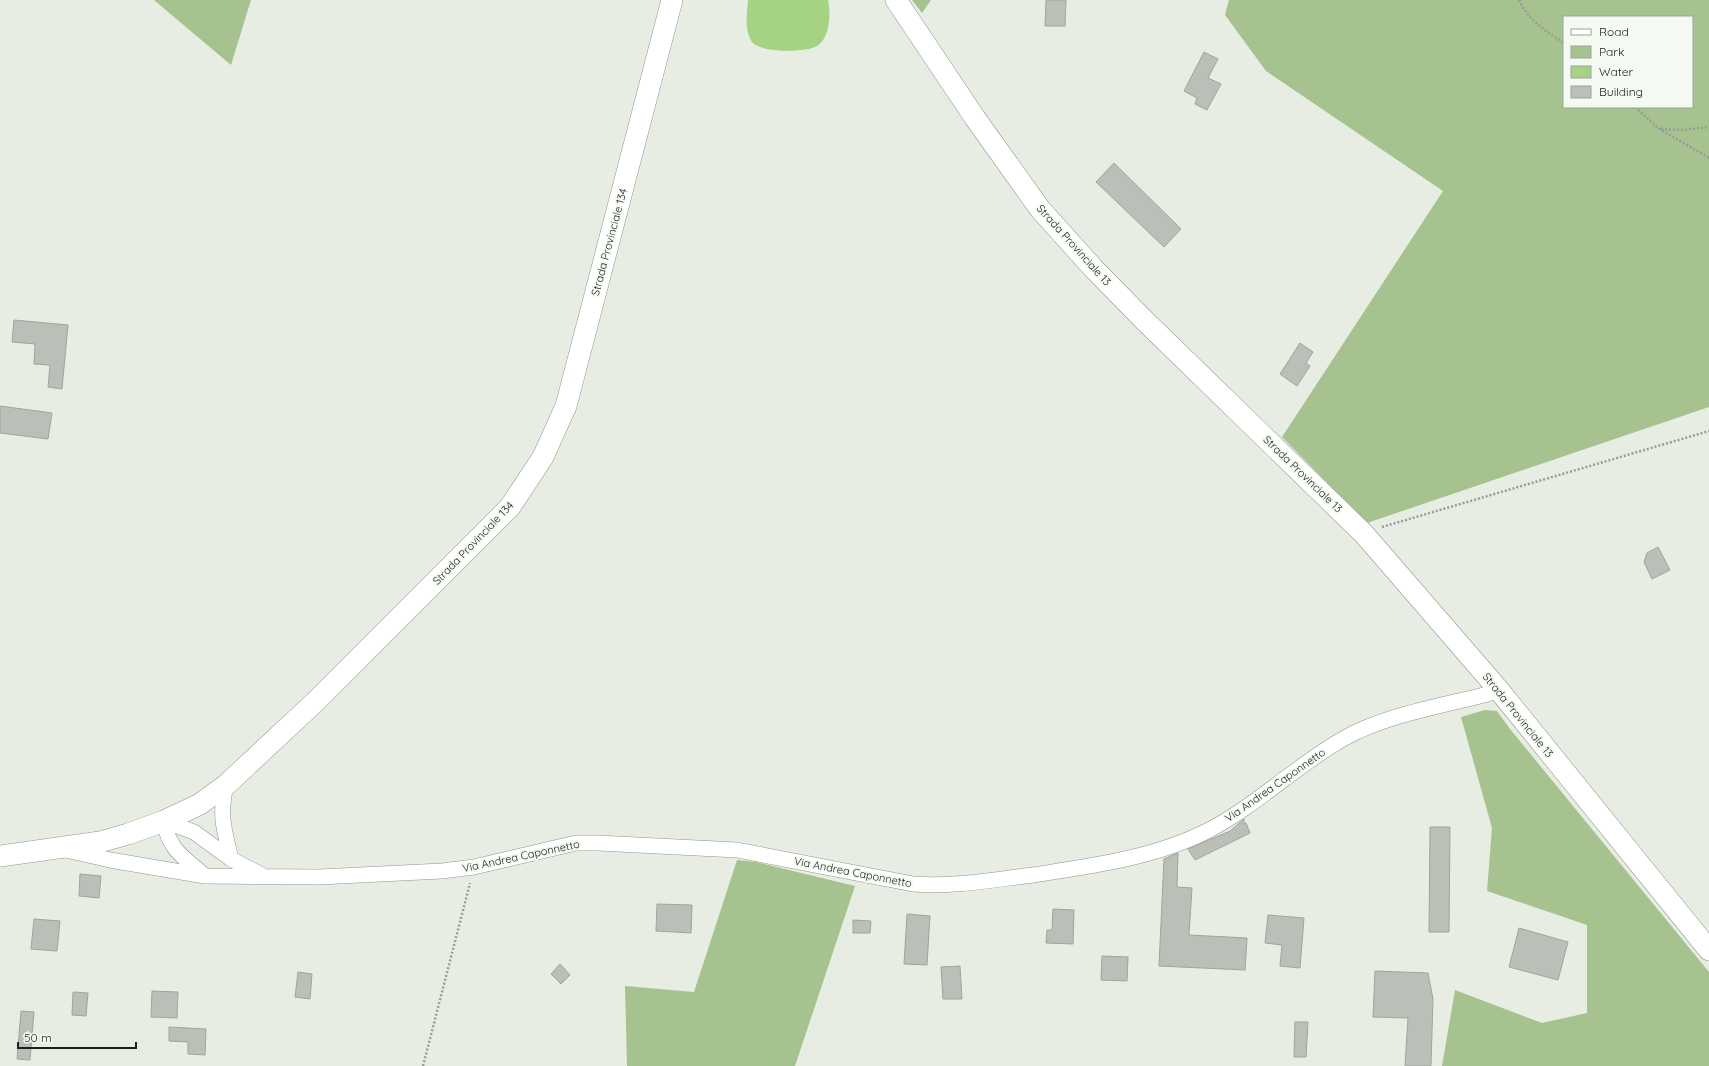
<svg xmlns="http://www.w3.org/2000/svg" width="1709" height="1066" font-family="Quicksand,sans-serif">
<rect width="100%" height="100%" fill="#e7ede3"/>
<path fill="#a5c28f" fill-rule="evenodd" d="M 154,0 L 251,0 L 231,65 Z
M 912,0 L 931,0 L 922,13 Z
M 1229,0 L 1709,0 L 1709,407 L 1367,523 L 1282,437 L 1443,191 L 1266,71 L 1225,15 ZM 1564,17 L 1692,17 L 1692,107 L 1564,107 Z
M 1485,710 L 1497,711 L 1510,729 L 1709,972 L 1709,1066 L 1442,1066 L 1455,990 L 1542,1023 L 1587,1013 L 1587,925 L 1487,891 L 1492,828 L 1461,717 Z
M 737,860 L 756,862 L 855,886 L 795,1066 L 627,1066 L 625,986 L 694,992 Z"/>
<path fill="#a5d283" d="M 748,0 L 828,0 C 831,13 830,38 817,46 C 806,53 760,53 752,42 C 744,29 747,14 748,0 Z"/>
<path fill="#bac0b7" stroke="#a0a59c" d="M 1046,0 L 1066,0 L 1065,26 L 1045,26 Z
M 1204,52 L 1218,59 L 1208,78 L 1221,84 L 1207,110 L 1195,104 L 1197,98 L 1184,91 Z
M 1114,163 L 1181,229 L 1164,247 L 1096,182 Z
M 14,320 L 68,325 L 62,389 L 48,387 L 50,365 L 34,364 L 35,344 L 12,342 Z
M 1300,343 L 1313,352 L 1306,363 L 1310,366 L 1297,386 L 1280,374 Z
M 0,406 L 52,413 L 48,439 L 0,433 Z
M 1658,547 L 1670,570 L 1652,579 L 1644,562 L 1647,553 Z
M 1244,819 L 1244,824 L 1246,823 L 1250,833 L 1195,860 L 1188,849 L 1230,831 Z
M 1430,827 L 1450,827 L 1449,932 L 1429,932 Z
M 1178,853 L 1177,887 L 1192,888 L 1189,935 L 1247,938 L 1245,970 L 1159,966 L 1164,859 Z
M 80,874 L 101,876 L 99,898 L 79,896 Z
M 657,904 L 692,905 L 691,933 L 656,931 Z
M 1053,909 L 1074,910 L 1073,944 L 1046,943 L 1047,930 L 1052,930 Z
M 907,914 L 930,916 L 927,965 L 904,964 Z
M 1268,915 L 1304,918 L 1300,968 L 1280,966 L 1282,945 L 1265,943 Z
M 34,919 L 60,921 L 57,951 L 31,949 Z
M 853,920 L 871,921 L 870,933 L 853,933 Z
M 1519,928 L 1568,942 L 1558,980 L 1509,967 Z
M 1102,956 L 1128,957 L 1127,981 L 1101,980 Z
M 560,964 L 570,975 L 561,984 L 551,974 Z
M 960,966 L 962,999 L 943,999 L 941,967 Z
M 1375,971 L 1428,973 L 1433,999 L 1431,1066 L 1405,1066 L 1408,1018 L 1373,1017 Z
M 298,972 L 312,974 L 310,999 L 295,997 Z
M 152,991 L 178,992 L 177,1018 L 151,1017 Z
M 73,992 L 88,993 L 86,1016 L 72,1015 Z
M 21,1011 L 34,1012 L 30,1060 L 17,1059 Z
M 1295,1022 L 1308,1022 L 1306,1057 L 1294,1057 Z
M 169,1027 L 206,1029 L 205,1055 L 188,1054 L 188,1042 L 169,1041 Z"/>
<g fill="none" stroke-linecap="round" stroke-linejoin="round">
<g stroke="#91968d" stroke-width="16">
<path id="minor" d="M 226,785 C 219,816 224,829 231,859
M 164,821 L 194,832 L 231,859 L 260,874
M 164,821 C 169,851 184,857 205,876
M 66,850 L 110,860 L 205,876 L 319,877 L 442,871 L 474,867 L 576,843 L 598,843 L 737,850 L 913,884 C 954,887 992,880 1033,875 C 1091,866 1154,858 1207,831 C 1256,806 1295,766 1343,739 C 1384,715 1442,706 1488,694 L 1498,689"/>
</g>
<g stroke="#91968d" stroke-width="22">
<path id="secondary" d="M 896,0 L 975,118 L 1040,209 L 1094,269 L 1144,320 L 1364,534 L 1498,689 L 1709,950
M 0,856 L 100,842 L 128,834 L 164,821 L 200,804 L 226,785 L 315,702 L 510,507 L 543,457 L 566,406 L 672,0"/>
</g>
<path stroke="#989c95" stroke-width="2.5" stroke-dasharray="2 2" stroke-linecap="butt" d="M 1519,0 C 1527,19 1547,32 1564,43
M 1635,107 L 1658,128 L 1709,158
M 1661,129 L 1682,130 L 1709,127
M 1382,527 L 1709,431
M 423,1066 L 470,883"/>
<use href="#minor" stroke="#fff" stroke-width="15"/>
<use href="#secondary" stroke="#fff" stroke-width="21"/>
</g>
<g text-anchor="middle" stroke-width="4" stroke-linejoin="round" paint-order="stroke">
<g font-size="11" fill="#1d1f1b" stroke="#f4faf1">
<text transform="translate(609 242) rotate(-75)" y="4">Strada Provinciale 134</text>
<text transform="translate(1074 245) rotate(48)" y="4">Strada Provinciale 13</text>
<text transform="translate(1303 474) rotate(44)" y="4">Strada Provinciale 13</text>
<text transform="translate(473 543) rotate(-46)" y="4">Strada Provinciale 134</text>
<text transform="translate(1518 715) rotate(51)" y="4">Strada Provinciale 13</text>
<text transform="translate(1275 785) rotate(-35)" y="4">Via Andrea Caponnetto</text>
<text transform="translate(521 856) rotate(-12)" y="4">Via Andrea Caponnetto</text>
<text transform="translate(853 872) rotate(11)" y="4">Via Andrea Caponnetto</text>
</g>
</g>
<rect x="1563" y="16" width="130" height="92" fill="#f4faf1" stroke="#9ea29b"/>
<rect x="1571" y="29" width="20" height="6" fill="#ffffff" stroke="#9ea29b"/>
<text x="1599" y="36" font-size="12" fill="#1d1f1b">Road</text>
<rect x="1571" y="46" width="20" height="12" fill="#a5c28f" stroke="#9ea29b"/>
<text x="1599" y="56" font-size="12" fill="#1d1f1b">Park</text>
<rect x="1571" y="66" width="20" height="12" fill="#a5d283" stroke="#9ea29b"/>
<text x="1599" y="76" font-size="12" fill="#1d1f1b">Water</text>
<rect x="1571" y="86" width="20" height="12" fill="#bac0b7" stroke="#9ea29b"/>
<text x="1599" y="96" font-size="12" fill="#1d1f1b">Building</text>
<path d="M18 1042v6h118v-6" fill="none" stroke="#1d1f1b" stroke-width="2"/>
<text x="24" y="1042" font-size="12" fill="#1d1f1b" stroke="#f4faf1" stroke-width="3" paint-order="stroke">50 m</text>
</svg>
